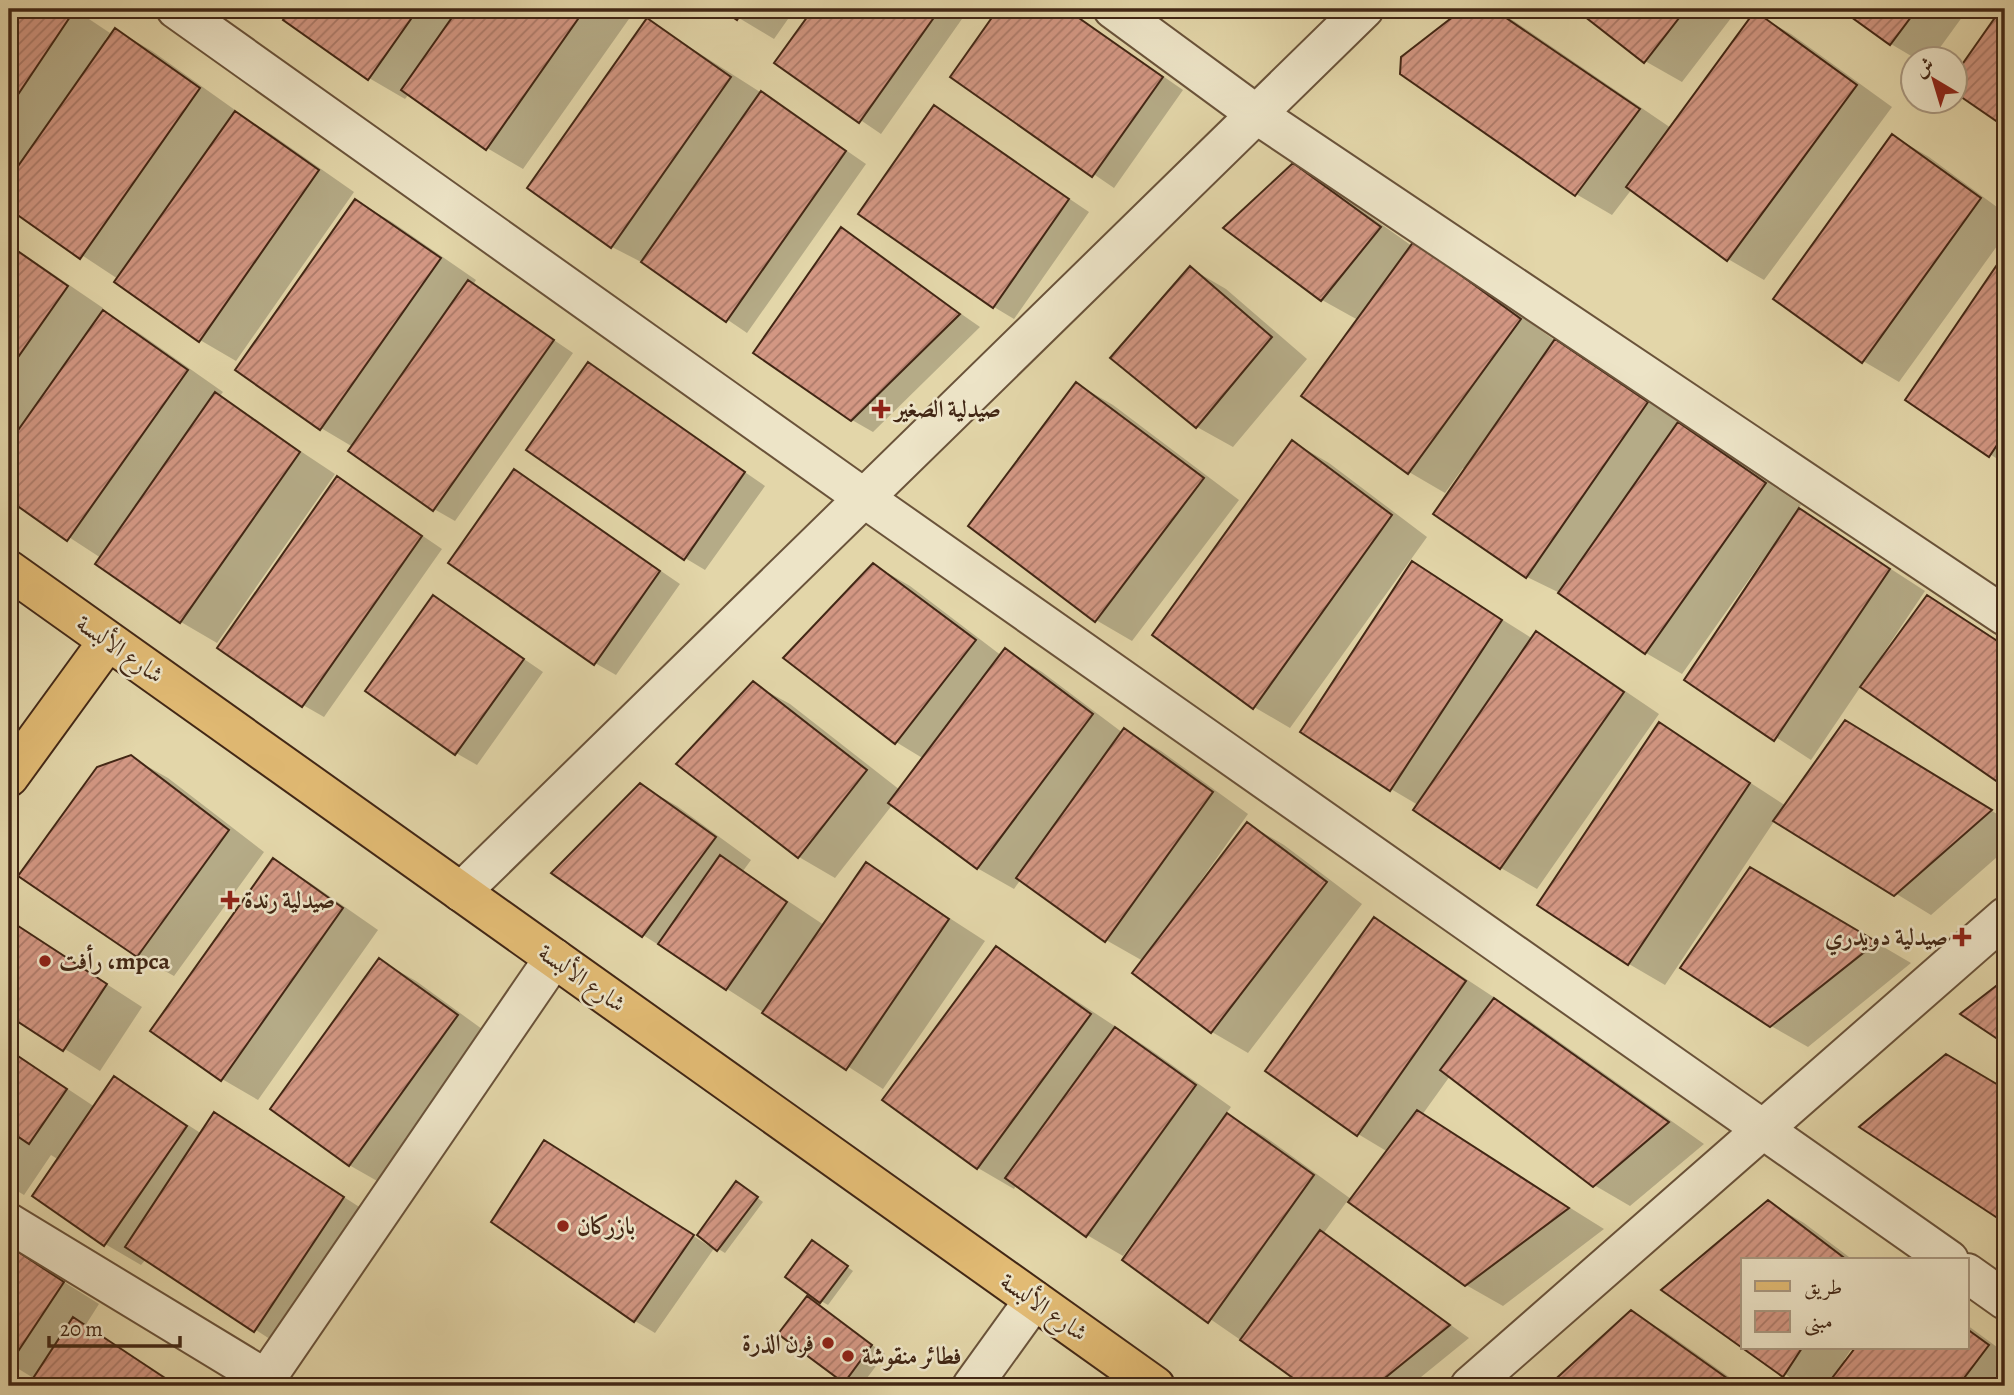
<svg xmlns="http://www.w3.org/2000/svg" width="2014" height="1395" font-family="Alegreya,Amiri,serif">
<defs>
<pattern id="building-hatch" width="6" height="6" patternUnits="userSpaceOnUse" patternTransform="scale(1.75)"><rect width="6" height="6" fill="#d39783"/><path d="M-1 1l2-2M0 6l6-6M5 7l2-2" fill="none" stroke="#ad7b6a"/></pattern>
</defs>
<rect width="100%" height="100%" fill="#e3d6a9"/>
<filter id="stains"><feTurbulence type="fractalNoise" baseFrequency=".00286" numOctaves="4"/><feColorMatrix values="0 0 0 0 .2 0 0 0 0 .09 0 0 0 0 .02 0 0 0 .5 -.17"/></filter>
<radialGradient id="worn" r=".72"><stop offset=".6" stop-color="#630" stop-opacity="0"/><stop offset="1" stop-color="#630" stop-opacity=".3"/></radialGradient>
<path fill="#0003" d="M 9,9 L 74,9 L 110,33 L 105,40 L 107,42 L 116,30 L 152,51 L 235,110 L 233,112 L 271,134 L 354,192 L 236,361 L 200,340 L 118,279 L 9,207 Z
M 272,9 L 636,9 L 523,169 L 487,148 L 409,94 L 405,99 L 369,78 Z
M 724,9 L 795,9 L 774,39 Z
M 815,9 L 969,9 L 881,134 L 777,63 Z
M 1000,9 L 1066,9 L 1183,90 L 1114,188 L 952,77 Z
M 1466,9 L 1493,9 L 1514,21 L 1671,128 L 1755,13 L 1791,34 L 1892,107 L 1764,280 L 1728,259 L 1632,189 L 1612,215 L 1576,194 L 1403,58 Z
M 1578,9 L 1738,9 L 1682,82 L 1645,61 Z
M 1843,9 L 1968,9 L 1931,60 L 1918,60 L 1891,44 Z
M 2003,9 L 2005,9 L 2005,125 L 1954,90 L 1954,79 Z
M 647,20 L 782,106 L 866,164 L 747,333 L 649,266 L 612,247 L 529,188 Z
M 935,108 L 1089,212 L 1014,319 L 994,307 Z
M 1893,136 L 1929,157 L 2005,213 L 2005,235 L 1899,382 L 1863,361 Z
M 1293,166 L 1329,187 L 1412,246 L 1450,264 L 1557,342 L 1592,362 L 1801,505 L 1798,509 L 1925,591 L 1882,655 L 1885,656 L 1927,598 L 2005,646 L 2005,785 L 1861,686 L 1811,760 L 1686,679 L 1765,563 L 1762,561 L 1682,674 L 1646,653 L 1564,595 L 1527,577 L 1466,470 L 1463,468 L 1445,493 L 1409,472 L 1358,320 L 1322,300 L 1225,227 Z
M 356,201 L 392,222 L 476,280 L 473,285 L 573,353 L 455,521 L 434,509 L 353,447 L 321,428 Z
M 841,230 L 980,327 L 873,432 L 852,420 Z
M 9,244 L 103,308 L 101,311 L 139,333 L 223,392 L 219,397 L 335,474 L 217,643 L 181,622 L 97,563 L 101,558 L 9,498 Z
M 2005,256 L 2005,464 L 1908,400 Z
M 1190,268 L 1226,289 L 1307,359 L 1233,447 L 1197,427 Z
M 588,364 L 765,486 L 705,570 L 685,558 Z
M 1077,384 L 1113,405 L 1239,500 L 1132,641 L 1096,620 Z
M 1293,442 L 1329,463 L 1427,537 L 1290,728 L 1254,707 Z
M 515,471 L 680,584 L 616,675 L 595,663 Z
M 338,478 L 442,549 L 324,717 L 303,705 Z
M 1412,563 L 1533,639 L 1536,634 L 1572,655 L 1659,714 L 1537,889 L 1501,868 L 1416,809 L 1418,805 L 1391,789 Z
M 874,565 L 910,586 L 1002,656 L 1006,651 L 1042,672 L 1123,733 L 1125,730 L 1161,751 L 1248,814 L 1199,883 L 1201,885 L 1248,824 L 1284,845 L 1362,904 L 1248,1053 L 1212,1032 L 1134,973 L 1143,961 L 1106,940 L 1021,879 L 1014,889 L 977,868 L 893,804 L 835,878 L 799,857 L 679,763 L 753,684 L 790,704 L 900,790 L 924,759 L 896,742 Z
M 434,597 L 543,672 L 477,765 L 456,753 Z
M 1660,724 L 1786,806 L 1882,743 L 2005,819 L 2005,850 L 1931,915 L 1775,820 L 1665,985 L 1629,964 Z
M 131,757 L 168,778 L 264,852 L 174,976 L 138,956 Z
M 640,785 L 677,806 L 751,860 L 743,871 L 824,925 L 866,864 L 985,941 L 883,1089 L 643,935 Z
M 273,861 L 309,882 L 378,930 L 258,1100 L 222,1079 Z
M 1750,869 L 1911,963 L 1808,1047 L 1771,1026 Z
M 1375,919 L 1530,1021 L 1704,1144 L 1630,1206 L 1594,1185 L 1450,1076 L 1422,1115 L 1604,1229 L 1503,1306 L 1466,1285 L 1348,1200 L 1323,1234 L 1469,1338 L 1410,1386 L 1307,1386 L 1125,1260 L 1137,1243 L 1134,1241 L 1123,1256 L 1087,1235 L 1017,1184 L 1014,1189 L 978,1168 L 996,948 L 1151,1050 L 1231,1107 L 1226,1114 L 1264,1136 L 1351,1199 L 1388,1152 L 1358,1134 Z
M 9,921 L 142,1007 L 100,1071 L 9,1014 Z
M 379,960 L 416,981 L 493,1037 L 386,1186 L 349,1165 Z
M 9,1050 L 95,1107 L 115,1078 L 202,1134 L 215,1114 L 364,1210 L 276,1343 L 146,1259 L 141,1265 L 105,1244 L 34,1196 L 59,1160 L 51,1155 L 24,1195 L 9,1186 Z
M 1946,1056 L 2005,1091 L 2005,1221 L 1862,1127 Z
M 566,1154 L 709,1246 L 743,1187 L 763,1202 L 725,1253 L 715,1247 L 655,1333 L 635,1321 Z
M 1768,1202 L 1804,1223 L 1853,1260 L 1743,1260 L 1664,1290 Z
M 819,1246 L 853,1271 L 828,1305 L 821,1301 Z
M 18,1253 L 99,1304 L 85,1326 L 180,1386 L 30,1386 L 35,1379 L 9,1363 L 9,1267 Z
M 807,1299 L 885,1354 L 861,1386 L 845,1381 Z
M 1631,1312 L 1667,1333 L 1742,1386 L 1551,1386 Z
M 1967,1325 L 2005,1353 L 2005,1386 L 1803,1386 L 1746,1348 L 1852,1348 L 1844,1360 L 1846,1362 L 1857,1348 L 1967,1348 Z"/>
<path fill="url(#building-hatch)" stroke="#422715" stroke-width="2" d="M 9,9 L 74,11 L 9,108 Z
M 291,9 L 418,9 L 368,80 L 283,20 Z
M 458,9 L 585,9 L 486,150 L 401,90 Z
M 721,9 L 744,9 L 737,20 Z
M 813,9 L 940,9 L 859,123 L 774,63 Z
M 998,9 L 1066,9 L 1163,77 L 1092,177 L 950,77 Z
M 1463,9 L 1493,9 L 1640,109 L 1575,196 L 1400,74 L 1401,57 Z
M 1575,9 L 1686,9 L 1644,63 Z
M 1840,9 L 1917,9 L 1890,45 Z
M 2001,9 L 2005,9 L 2005,127 L 1954,92 L 1954,76 Z
M 1755,11 L 1857,85 L 1727,261 L 1626,187 Z
M 647,18 L 731,77 L 611,248 L 527,188 Z
M 115,28 L 200,88 L 80,259 L 9,209 L 9,179 Z
M 761,91 L 846,151 L 726,322 L 641,262 Z
M 934,105 L 1069,199 L 993,308 L 858,214 Z
M 235,111 L 319,170 L 199,342 L 114,282 Z
M 1892,134 L 1981,198 L 1862,363 L 1773,299 Z
M 1293,163 L 1381,227 L 1321,301 L 1223,228 Z
M 355,199 L 441,258 L 320,430 L 235,370 Z
M 841,227 L 960,314 L 851,421 L 753,353 Z
M 1414,241 L 1521,319 L 1408,474 L 1301,396 Z
M 9,245 L 68,286 L 9,370 Z
M 2005,253 L 2005,433 L 1989,457 L 1905,400 Z
M 1190,266 L 1272,337 L 1196,428 L 1110,358 Z
M 468,280 L 554,340 L 433,511 L 348,451 Z
M 103,310 L 188,370 L 67,541 L 9,500 L 9,443 Z
M 1555,339 L 1648,402 L 1526,578 L 1433,514 Z
M 588,362 L 745,472 L 684,560 L 526,450 Z
M 1076,382 L 1204,478 L 1095,622 L 968,526 Z
M 215,392 L 300,452 L 180,623 L 95,564 Z
M 1678,422 L 1766,483 L 1645,654 L 1558,593 Z
M 1292,440 L 1392,515 L 1253,709 L 1152,635 Z
M 514,469 L 660,571 L 594,665 L 448,563 Z
M 337,476 L 422,536 L 302,707 L 217,648 Z
M 1799,508 L 1890,569 L 1774,741 L 1684,680 Z
M 1412,561 L 1502,620 L 1390,791 L 1300,732 Z
M 873,563 L 976,640 L 895,744 L 783,658 Z
M 433,595 L 524,659 L 455,755 L 365,691 Z
M 1927,595 L 2005,646 L 2005,787 L 1860,687 Z
M 1536,631 L 1624,692 L 1500,869 L 1413,810 Z
M 1005,648 L 1093,714 L 977,869 L 888,803 Z
M 753,681 L 867,770 L 798,858 L 676,764 Z
M 1845,720 L 1992,810 L 1894,896 L 1773,821 Z
M 1659,722 L 1750,783 L 1628,965 L 1537,905 Z
M 1124,728 L 1213,792 L 1105,942 L 1016,878 Z
M 131,755 L 229,830 L 137,957 L 18,876 L 97,767 Z
M 640,783 L 716,837 L 642,937 L 551,873 Z
M 1247,822 L 1327,882 L 1211,1033 L 1132,973 Z
M 720,855 L 787,902 L 726,990 L 658,944 Z
M 273,858 L 343,908 L 221,1081 L 150,1031 Z
M 866,862 L 949,919 L 846,1070 L 762,1013 Z
M 1750,867 L 1877,942 L 1770,1027 L 1680,968 Z
M 1374,917 L 1466,981 L 1357,1136 L 1265,1071 Z
M 9,920 L 107,984 L 63,1051 L 9,1016 Z
M 996,946 L 1091,1014 L 977,1169 L 882,1100 Z
M 379,958 L 458,1015 L 349,1166 L 270,1109 Z
M 2005,979 L 2005,1044 L 1960,1014 Z
M 1494,998 L 1669,1122 L 1593,1187 L 1440,1070 Z
M 1115,1027 L 1196,1085 L 1086,1237 L 1005,1178 Z
M 9,1050 L 67,1089 L 29,1144 L 14,1134 L 9,1143 Z
M 1946,1054 L 2005,1089 L 2005,1223 L 1859,1127 Z
M 114,1076 L 187,1126 L 104,1246 L 32,1196 Z
M 1417,1110 L 1569,1208 L 1465,1286 L 1348,1202 Z
M 214,1112 L 344,1197 L 254,1332 L 125,1247 Z
M 1227,1113 L 1314,1175 L 1208,1323 L 1122,1260 Z
M 544,1140 L 694,1235 L 634,1322 L 491,1222 Z
M 736,1181 L 758,1197 L 717,1251 L 697,1235 Z
M 1768,1200 L 1847,1260 L 1743,1260 L 1743,1348 L 1802,1348 L 1783,1377 L 1661,1290 Z
M 1320,1230 L 1450,1325 L 1375,1386 L 1304,1386 L 1240,1340 Z
M 812,1240 L 848,1266 L 820,1303 L 785,1277 Z
M 17,1251 L 64,1282 L 9,1365 L 9,1263 Z
M 807,1296 L 872,1345 L 844,1383 L 778,1334 Z
M 1631,1310 L 1738,1386 L 1548,1386 Z
M 73,1317 L 174,1384 L 173,1386 L 28,1386 Z
M 1967,1329 L 1989,1345 L 1958,1386 L 1826,1386 L 1855,1348 L 1967,1348 Z"/>
<g fill="none" stroke-linecap="round" stroke-linejoin="round">
<g stroke="#6a533a" stroke-width="42">
<path id="minor" d="M 176,9 L 864,498 L 1949,1260
M 1113,9 L 1256,114 L 2005,616
M 461,892 L 1364,9
M 9,1223 L 266,1379
M 1967,1273 L 2005,1300
M 261,1386 L 554,958
M 972,1386 L 1034,1300
M 1470,1386 L 2005,917"/>
</g>
<g stroke="#422715" stroke-width="42">
<path id="major" d="M 9,570 L 1155,1386
M 9,777 L 108,641"/>
</g>
<use href="#minor" stroke="#ede4c7" stroke-width="38"/>
<use href="#major" stroke="#e2bb74" stroke-width="38"/>
</g>
<g fill="#8f2418" stroke="#ede4c7" stroke-width="2.5">
<path d="M877.5 398.5h7v7h7v7h-7v7h-7v-7h-7v-7h7z"/>
<path d="M226.5 889.5h7v7h7v7h-7v7h-7v-7h-7v-7h7z"/>
<path d="M1958.5 926.5h7v7h7v7h-7v7h-7v-7h-7v-7h7z"/>
<circle cx="45" cy="961" r="7"/>
<circle cx="563" cy="1226" r="7"/>
<circle cx="828" cy="1343" r="7"/>
<circle cx="848" cy="1356" r="7"/>
</g>
<g text-anchor="middle" stroke-width="5" stroke-linejoin="round" paint-order="stroke">
<g font-size="24" font-weight="bold" fill="#422715" stroke="#ede4c7" text-anchor="start">
<text x="895" y="417">صيدلية الصغير</text>
<text x="244" y="908">صيدلية رندة</text>
<text x="1948" y="945" text-anchor="end">صيدلية دويدري</text>
<text x="59" y="969">رأفت ،mpca</text>
<text x="577" y="1234">بازركان</text>
<text x="814" y="1351" text-anchor="end">فرن الذرة</text>
<text x="862" y="1364">فطائر منقوشة</text>
</g>
<g font-size="24" fill="#422715" stroke="#ede4c7">
<text transform="translate(120 649) rotate(35)" y="8">شارع الألبسة</text>
<text transform="translate(582 978) rotate(35)" y="8">شارع الألبسة</text>
<text transform="translate(1044 1307) rotate(35)" y="8">شارع الألبسة</text>
</g>
</g>
<rect width="2014" height="1395" fill="none" stroke="#e3d6a9" stroke-width="35"/>
<rect x="10" y="10" width="1993" height="1374" fill="none" stroke="#422715" stroke-width="3.5"/>
<rect x="18" y="18" width="1979" height="1360" fill="none" stroke="#422715" stroke-width="2"/>
<rect x="1741" y="1258" width="228" height="91" fill="#ede4c7" stroke="#a99880" stroke-width="2"/>
<rect x="1755" y="1281" width="35" height="10" fill="#e2bb74" stroke="#a99880" stroke-width="2"/>
<text x="1804" y="1294" font-size="21" fill="#422715">طريق</text>
<rect x="1755" y="1311" width="35" height="21" fill="url(#building-hatch)" stroke="#a99880" stroke-width="2"/>
<text x="1804" y="1328" font-size="21" fill="#422715">مبنى</text>
<g transform="translate(1934 80) rotate(322)"><circle r="33" fill="#ede4c7" stroke="#a99880" stroke-width="2"/>
<path d="M0-5L12 26L0 18L-12 26Z" fill="#8f2418"/>
<text y="-10" font-size="19" font-weight="bold" text-anchor="middle" fill="#422715">ش</text>
</g>
<path d="M49 1336v10h131v-10" fill="none" stroke="#422715" stroke-width="3.5"/>
<text x="60" y="1336" font-size="21" fill="#422715" stroke="#ede4c7" stroke-width="5" paint-order="stroke">20 m</text>
<rect width="100%" height="100%" filter="url(#stains)"/>
<rect width="100%" height="100%" fill="url(#worn)"/>
</svg>
